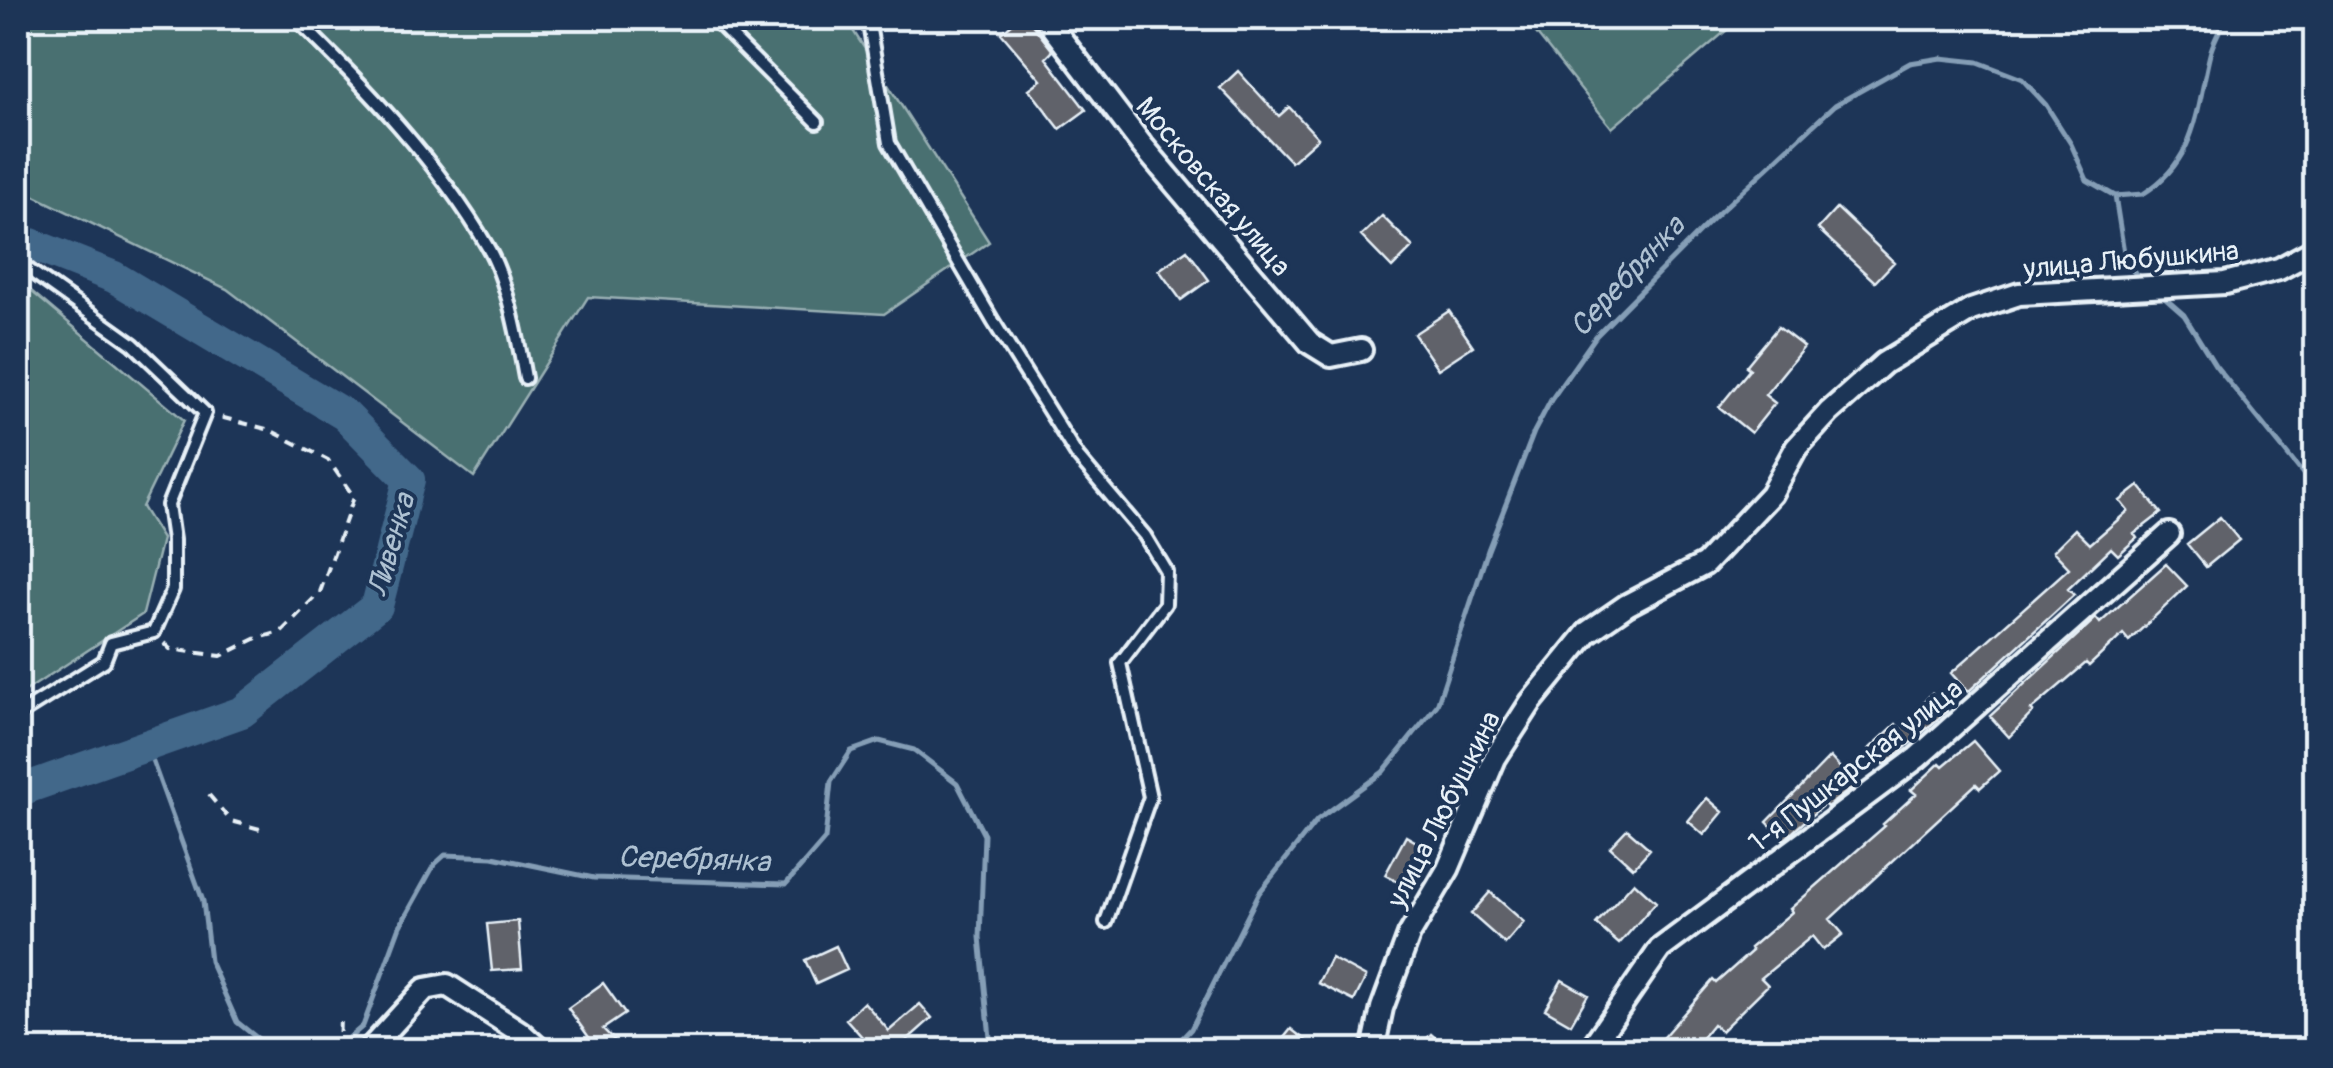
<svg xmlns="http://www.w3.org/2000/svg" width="2333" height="1068" font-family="Pangolin,sans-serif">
<rect width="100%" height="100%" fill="#1d3557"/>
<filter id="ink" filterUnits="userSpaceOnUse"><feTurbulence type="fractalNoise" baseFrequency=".01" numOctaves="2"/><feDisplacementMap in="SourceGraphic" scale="20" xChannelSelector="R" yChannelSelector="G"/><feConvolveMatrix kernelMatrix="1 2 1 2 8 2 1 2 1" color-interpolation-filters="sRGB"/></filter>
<g filter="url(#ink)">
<path fill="#4a6f71" stroke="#99b0b4" stroke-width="2.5" d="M 18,18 L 845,18 L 989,242 L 884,314 L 588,297 L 474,477 L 227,289 L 18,188 Z
M 1524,18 L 1523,18 L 1741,18 L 1612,128 Z
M 18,280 L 184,420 L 142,507 L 162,539 L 143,614 L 18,696 Z"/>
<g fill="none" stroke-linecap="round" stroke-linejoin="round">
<path stroke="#859eb6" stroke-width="5" d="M 2115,196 L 2126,265 L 2144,280
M 2160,294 L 2184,315 L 2215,365 L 2316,490
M 147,746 L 203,901 L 210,961 L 237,1022 L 272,1050
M 342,1044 L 363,1026 L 400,926 L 434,865 L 445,855 L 493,857 L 594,878 L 786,884 L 825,839 L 831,782 L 851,751 L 879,741 L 914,750 L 957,783 L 984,835 L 980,937 L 990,1038 L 1004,1050
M 330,1050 L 337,1046
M 1171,1050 L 1191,1029 L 1259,893 L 1317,820 L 1383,772 L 1437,705 L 1488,550 L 1534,432 L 1551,400 L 1596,336 L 1712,219 L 1835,105 L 1910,63 L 1941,58 L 1978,62 L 2022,79 L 2046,105 L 2071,144 L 2087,180 L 2115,196 L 2143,194 C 2198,159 2196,110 2210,54 C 2213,42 2220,29 2226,18"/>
<path stroke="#43678a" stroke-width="32" d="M 18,239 L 114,277 L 345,415 L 409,480 L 377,606 L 242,712 L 18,791"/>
</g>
<path fill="#61626b" stroke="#e8f1f8" stroke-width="2.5" d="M 1019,18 L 1027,18 L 1053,51 L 1046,58 L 1086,110 L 1060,129 L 1029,89 L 1041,80 L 1001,33 Z
M 1238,71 L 1279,116 L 1289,107 L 1318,138 L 1291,162 L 1220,88 Z
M 1837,208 L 1894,262 L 1875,282 L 1818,229 Z
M 1382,216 L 1413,247 L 1392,268 L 1361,236 Z
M 1187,250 L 1209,280 L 1181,300 L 1159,270 Z
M 1449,311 L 1473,346 L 1438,369 L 1414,334 Z
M 1778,327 L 1804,347 L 1765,395 L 1775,403 L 1751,433 L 1719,407 L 1750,369 L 1746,366 Z
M 2139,486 L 2161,513 L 2134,534 L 2137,538 L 2118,555 L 2111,548 L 2068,589 L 2074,595 L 1968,692 L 1951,673 L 2069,568 L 2053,551 L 2075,529 L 2090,544 L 2128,511 L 2120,501 Z
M 2220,517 L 2239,540 L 2206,567 L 2187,544 Z
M 2166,564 L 2187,586 L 2129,641 L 2123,634 L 2089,666 L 2086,663 L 2031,710 L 2033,712 L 2009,737 L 1990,716 L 2096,618 L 2100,623 Z
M 1932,693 L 1947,711 L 1885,765 L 1869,749 L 1896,724 L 1900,729 Z
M 1973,741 L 1999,771 L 1980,788 L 1976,784 L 1830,919 L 1843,934 L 1823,950 L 1812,936 L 1761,978 L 1768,985 L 1721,1031 L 1713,1024 L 1692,1050 L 1666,1050 L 1657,1044 L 1713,980 L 1716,983 L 1752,951 L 1750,948 L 1792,912 L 1790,909 L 1885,826 L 1883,824 L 1916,794 L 1911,790 L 1940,763 L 1943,766 Z
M 1830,757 L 1856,785 L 1827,807 L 1824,804 L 1784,840 L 1767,822 Z
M 1707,798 L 1723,812 L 1704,835 L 1688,821 Z
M 1627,829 L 1650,849 L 1633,868 L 1610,847 Z
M 1406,836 L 1432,851 L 1411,889 L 1385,875 Z
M 1634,882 L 1656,902 L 1619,944 L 1596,924 Z
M 1490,892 L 1524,922 L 1505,944 L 1471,914 Z
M 518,921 L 522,969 L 492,971 L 487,924 Z
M 836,946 L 847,970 L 816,984 L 805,960 Z
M 1331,958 L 1366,977 L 1354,1001 L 1318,983 Z
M 1562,980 L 1588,995 L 1571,1024 L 1545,1009 Z
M 603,983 L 625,1014 L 603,1029 L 624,1050 L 598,1050 L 568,1008 Z
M 864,1002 L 889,1031 L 920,1004 L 932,1018 L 896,1050 L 874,1050 L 846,1019 Z
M 1291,1029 L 1318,1050 L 1274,1050 Z
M 1431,1034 L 1449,1050 L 1417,1050 Z"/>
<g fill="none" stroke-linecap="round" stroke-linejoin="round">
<g stroke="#e8f1f8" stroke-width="18">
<path id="lane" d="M 295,18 C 363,84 439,163 487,246 C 507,279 518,339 525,378
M 713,18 L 817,122
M 868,18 L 889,143 L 993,321 L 1078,457 L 1145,536 L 1166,571 L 1165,604 L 1120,663 L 1150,797 L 1106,922
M 18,262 L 133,344 L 205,413 L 168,505 L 173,540 L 173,589 L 154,632 L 111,643 L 104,661 L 18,715"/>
</g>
<g stroke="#e8f1f8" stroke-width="28">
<path id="street" d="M 1045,18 L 1142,145 L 1310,343 L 1331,356 L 1361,350
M 369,1050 L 425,989 L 447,985 L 520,1032 L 540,1050
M 1373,1050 L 1382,1008 L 1409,935 L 1448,869 L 1495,758 L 1531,702 L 1588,632 L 1627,605 L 1705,564 L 1771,494 L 1796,448 L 1829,412 L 1884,363 L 1971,310 L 2019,294 L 2225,283 L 2279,269 L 2316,249
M 1590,1050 L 1660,949 L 1917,758 L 2169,534"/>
</g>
<path stroke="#e8f1f8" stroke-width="4" stroke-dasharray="10 8" stroke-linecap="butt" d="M 164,643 L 170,649 L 221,656 L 255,639 L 281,632 L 320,592 L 354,497 L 328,460 L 270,430 L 220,417
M 209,795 L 231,821 L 260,829
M 339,1050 L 340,1017"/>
<use href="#lane" stroke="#1d3557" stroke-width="10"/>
<use href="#street" stroke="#1d3557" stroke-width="20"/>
</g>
</g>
<g text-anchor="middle" stroke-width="8" stroke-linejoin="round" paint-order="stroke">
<g font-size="28" fill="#e8f1f8" stroke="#1d3557">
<text transform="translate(1214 186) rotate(50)" y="10">Московская улица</text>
<text transform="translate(2131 259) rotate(-5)" y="10">улица Любушкина</text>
<text transform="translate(1855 765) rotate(-38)" y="10">1-я Пушкарская улица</text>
<text transform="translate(1443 809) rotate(-63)" y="10">улица Любушкина</text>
</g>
<g font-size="30" font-style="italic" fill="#aec1d2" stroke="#1d3557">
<text transform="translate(1627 276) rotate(-47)" y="10">Серебрянка</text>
<text transform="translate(391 545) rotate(-74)" y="10">Ливенка</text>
<text transform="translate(694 859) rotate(2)" y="10">Серебрянка</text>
</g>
</g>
<rect width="2333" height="1068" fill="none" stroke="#1d3557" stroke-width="60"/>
<rect x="30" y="30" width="2273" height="1008" fill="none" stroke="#e8f1f8" stroke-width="4" filter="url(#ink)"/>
</svg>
